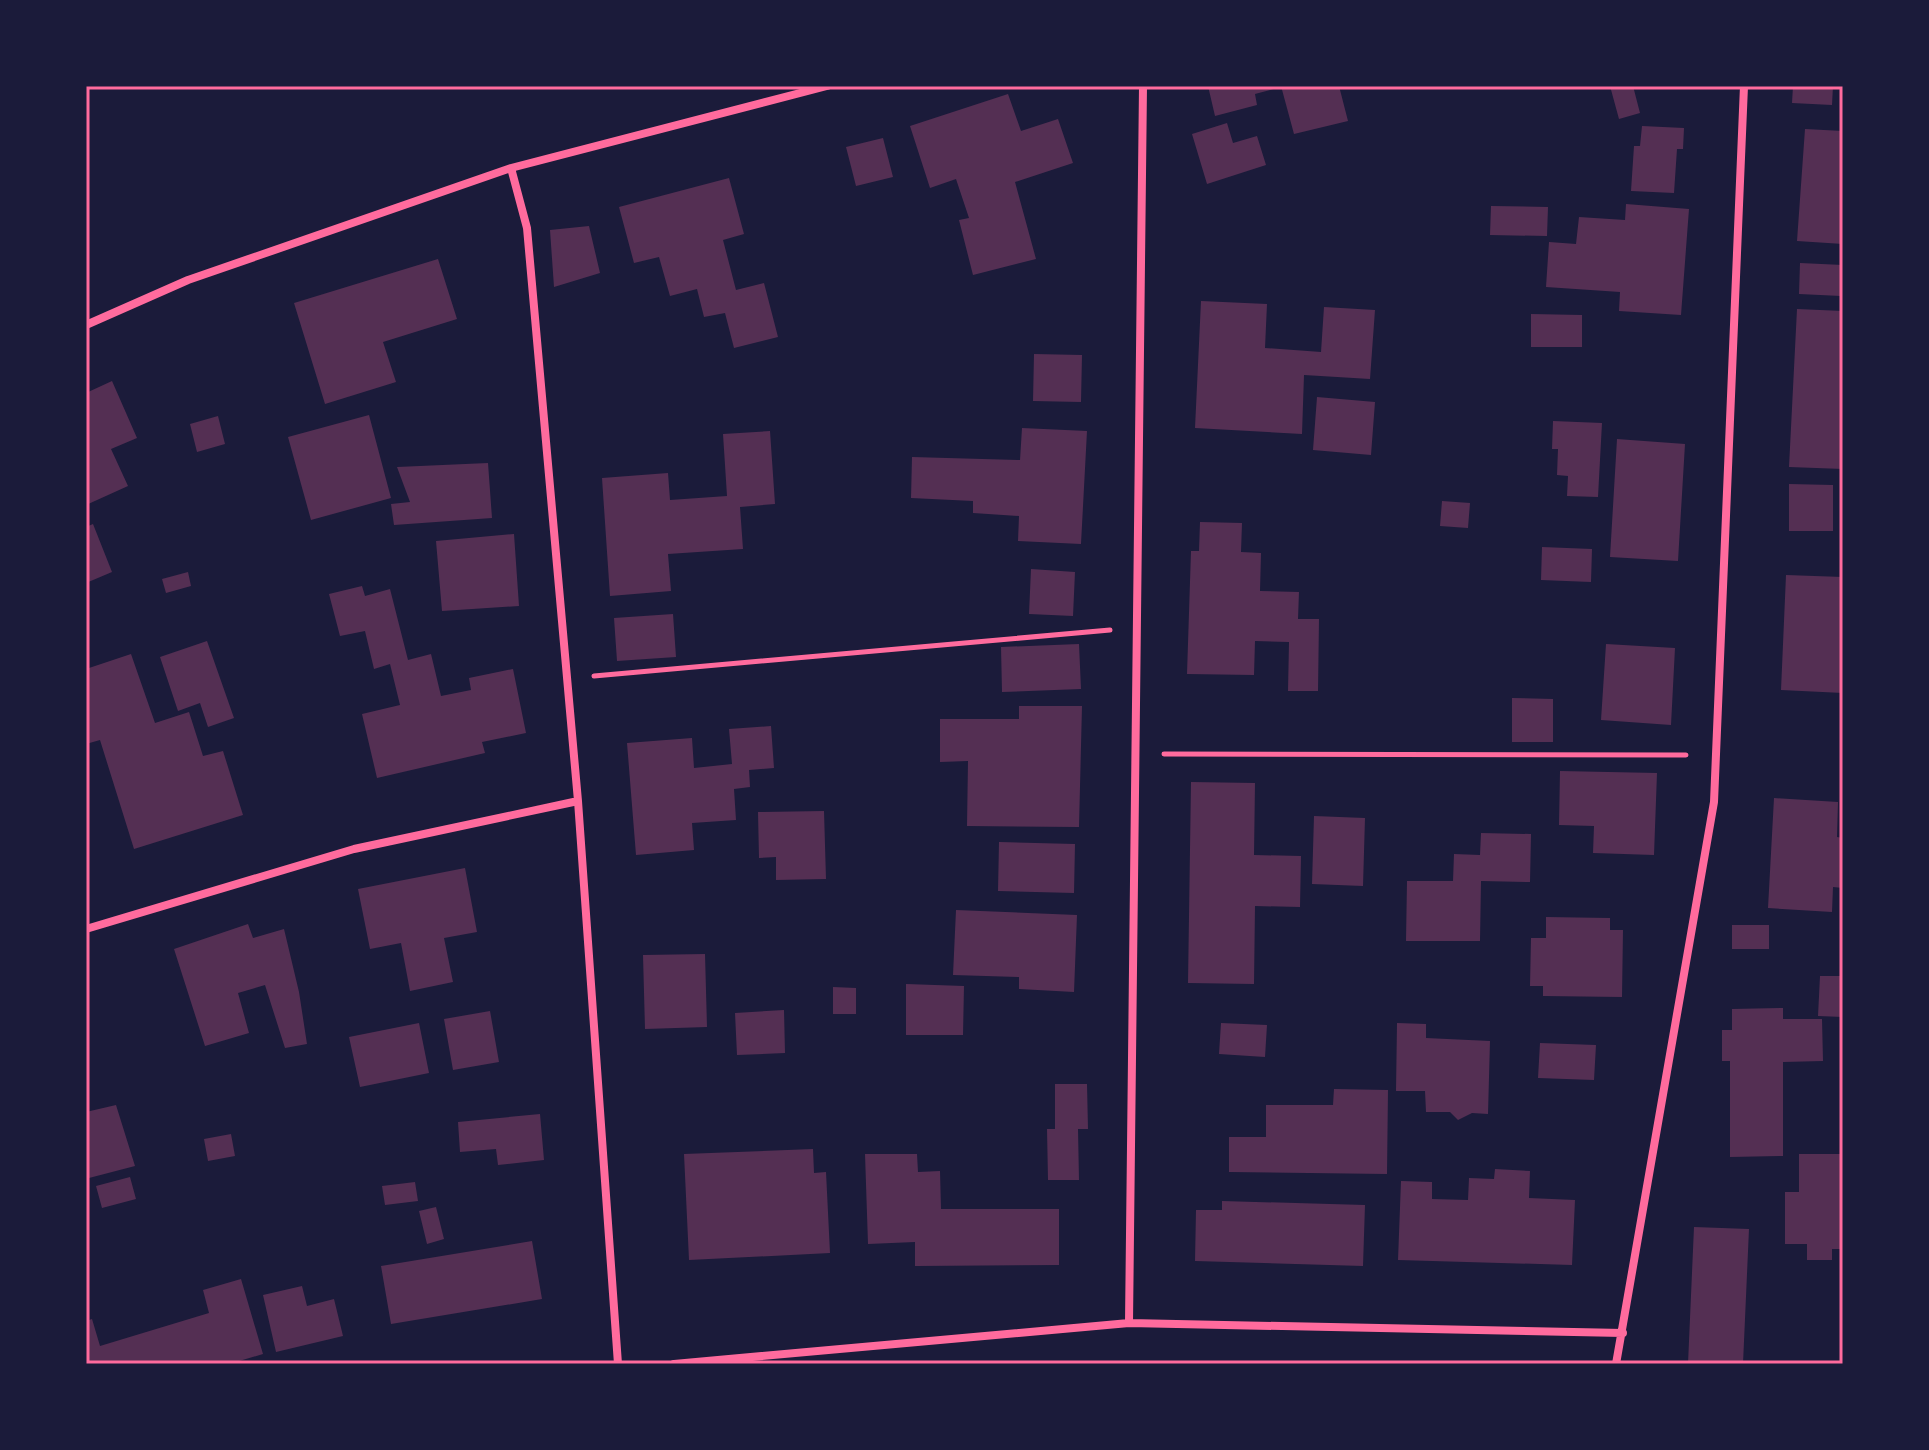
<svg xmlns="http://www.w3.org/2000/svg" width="1929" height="1450" font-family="'IBM Plex Sans',sans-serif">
<rect width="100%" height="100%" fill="#1b1b3a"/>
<path fill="#542f53" d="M 1208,86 L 1281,86 L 1281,87 L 1255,94 L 1257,105 L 1215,116 Z
M 1281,86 L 1339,86 L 1348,121 L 1294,134 Z
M 1610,86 L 1633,86 L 1640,113 L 1619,119 Z
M 1793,86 L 1833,86 L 1832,105 L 1792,103 Z
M 1008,94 L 1021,131 L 1058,119 L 1073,163 L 1015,182 L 1036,259 L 973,275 L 959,220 L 969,218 L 956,179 L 930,188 L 910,126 Z
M 1227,123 L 1233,143 L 1257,136 L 1266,165 L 1207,184 L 1192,134 Z
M 1642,126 L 1684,128 L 1683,149 L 1677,149 L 1674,193 L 1631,191 L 1634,146 L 1640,146 Z
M 1805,129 L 1843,131 L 1843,244 L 1797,241 Z
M 883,138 L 893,177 L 856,186 L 846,147 Z
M 729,178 L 744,234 L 723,240 L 736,290 L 764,283 L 778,337 L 734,348 L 725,313 L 704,317 L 697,289 L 670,296 L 659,257 L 634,263 L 619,207 Z
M 1626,204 L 1689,209 L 1681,315 L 1619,311 L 1620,292 L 1546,287 L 1549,242 L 1576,244 L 1579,217 L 1625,220 Z
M 1491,206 L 1548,207 L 1547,236 L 1490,235 Z
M 589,226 L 600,273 L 554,287 L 550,230 Z
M 438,259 L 457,319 L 383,342 L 396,382 L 325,404 L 294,303 Z
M 1800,263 L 1843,265 L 1841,296 L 1799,294 Z
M 1201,301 L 1267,304 L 1265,348 L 1321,352 L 1324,307 L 1375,310 L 1370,379 L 1304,375 L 1302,434 L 1195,428 Z
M 1797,309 L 1843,311 L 1843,469 L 1789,467 Z
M 1531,314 L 1582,315 L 1582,347 L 1531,347 Z
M 1034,354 L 1082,355 L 1081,402 L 1033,401 Z
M 112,381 L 137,438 L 111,449 L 128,486 L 86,505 L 86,393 Z
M 1317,397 L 1375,402 L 1371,455 L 1313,450 Z
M 369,415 L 391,498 L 311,520 L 288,437 Z
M 218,416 L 225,444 L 197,452 L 190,424 Z
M 1553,421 L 1602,423 L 1598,497 L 1567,496 L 1568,476 L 1557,475 L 1558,449 L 1552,449 Z
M 1022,428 L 1087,431 L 1081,544 L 1018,541 L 1019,516 L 973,513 L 973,501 L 911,498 L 912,457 L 1020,460 Z
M 770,431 L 775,504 L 740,507 L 743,549 L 668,554 L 671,591 L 610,596 L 602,478 L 668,473 L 670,500 L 727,496 L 723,434 Z
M 1617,439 L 1685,444 L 1678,561 L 1610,557 Z
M 488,463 L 492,518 L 394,525 L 391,504 L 410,502 L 397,467 Z
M 1789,484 L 1833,485 L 1833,531 L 1789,531 Z
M 1442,501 L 1470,503 L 1468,528 L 1440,526 Z
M 1200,522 L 1242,523 L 1241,552 L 1261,553 L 1260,591 L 1299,592 L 1298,619 L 1319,619 L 1318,691 L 1288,691 L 1289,642 L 1255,641 L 1254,675 L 1187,674 L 1191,551 L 1199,551 Z
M 93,524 L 112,572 L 86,583 L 86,527 Z
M 514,534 L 519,606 L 442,611 L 436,541 Z
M 1542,547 L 1592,549 L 1591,582 L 1541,580 Z
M 1031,569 L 1075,572 L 1073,616 L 1029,614 Z
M 188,572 L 191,586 L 166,593 L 162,579 Z
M 1786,575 L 1843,577 L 1843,693 L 1781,690 Z
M 362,586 L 365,596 L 390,589 L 408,660 L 431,654 L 441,696 L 471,690 L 469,678 L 513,669 L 526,733 L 482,742 L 485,753 L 377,778 L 362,714 L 400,705 L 390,664 L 374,669 L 365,631 L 340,636 L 329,594 Z
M 673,614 L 676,657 L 617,661 L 614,618 Z
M 207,641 L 234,718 L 208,727 L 200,703 L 178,711 L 160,657 Z
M 1079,644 L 1081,689 L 1002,692 L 1001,647 Z
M 1606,644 L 1675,648 L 1671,725 L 1601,720 Z
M 131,654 L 155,723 L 189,712 L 203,756 L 223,751 L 243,815 L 134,849 L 100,740 L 86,744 L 86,669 Z
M 1512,698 L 1553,699 L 1553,742 L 1512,742 Z
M 1019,706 L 1082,706 L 1079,827 L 967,826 L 968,761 L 940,762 L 940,719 L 1019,719 Z
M 771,726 L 774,768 L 749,770 L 750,787 L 734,789 L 736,820 L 692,823 L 694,850 L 636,855 L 627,743 L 692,738 L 694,768 L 732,764 L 729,729 Z
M 1560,771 L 1657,773 L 1654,855 L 1593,853 L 1594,826 L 1559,825 Z
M 1191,782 L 1255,783 L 1254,855 L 1301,856 L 1300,907 L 1255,906 L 1254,984 L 1188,983 Z
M 1774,798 L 1838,802 L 1837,837 L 1843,838 L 1843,888 L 1833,887 L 1832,912 L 1768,908 Z
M 824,811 L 826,879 L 776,880 L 776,857 L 759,858 L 758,812 Z
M 1314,816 L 1365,818 L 1363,886 L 1312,884 Z
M 1481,833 L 1531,834 L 1530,882 L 1481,881 L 1480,941 L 1406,941 L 1407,881 L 1453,881 L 1454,854 L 1480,855 Z
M 999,842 L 1075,844 L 1074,893 L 998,891 Z
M 465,868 L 477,932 L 444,938 L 453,982 L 410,991 L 401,943 L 370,949 L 358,889 Z
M 956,910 L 1077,915 L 1074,992 L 1019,989 L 1019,977 L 953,975 Z
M 1546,917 L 1610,918 L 1610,930 L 1623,930 L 1622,997 L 1543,996 L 1543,986 L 1530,986 L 1531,938 L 1546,938 Z
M 248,924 L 253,938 L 284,929 L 299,992 L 307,1044 L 285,1048 L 265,985 L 238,993 L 249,1033 L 205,1046 L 174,949 Z
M 1732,925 L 1769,925 L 1769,949 L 1732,949 Z
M 705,954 L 707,1027 L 645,1029 L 643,955 Z
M 1820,976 L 1843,976 L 1843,1017 L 1818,1016 Z
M 906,984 L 964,986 L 963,1035 L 906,1035 Z
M 833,987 L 856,988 L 856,1014 L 833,1014 Z
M 1783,1008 L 1783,1019 L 1822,1019 L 1823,1061 L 1783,1062 L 1783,1156 L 1730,1157 L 1730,1061 L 1722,1061 L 1722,1030 L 1732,1030 L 1732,1009 Z
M 784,1010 L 785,1053 L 737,1055 L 735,1013 Z
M 490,1011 L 499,1062 L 453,1070 L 444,1019 Z
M 419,1023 L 429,1073 L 360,1087 L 349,1037 Z
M 1221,1023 L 1267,1025 L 1265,1057 L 1219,1054 Z
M 1397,1023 L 1426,1024 L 1426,1038 L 1490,1041 L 1488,1114 L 1472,1113 L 1458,1120 L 1450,1112 L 1426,1112 L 1425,1091 L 1396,1091 Z
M 1540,1043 L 1596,1045 L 1594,1080 L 1538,1078 Z
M 1055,1084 L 1087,1084 L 1088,1129 L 1078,1129 L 1079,1180 L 1048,1180 L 1047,1129 L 1055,1129 Z
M 1334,1089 L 1388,1090 L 1387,1174 L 1229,1172 L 1229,1137 L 1266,1137 L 1266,1105 L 1333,1105 Z
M 116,1105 L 135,1166 L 89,1178 L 86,1171 L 86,1112 Z
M 540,1114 L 544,1160 L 498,1165 L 496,1149 L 460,1152 L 458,1122 Z
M 231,1134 L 235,1156 L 208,1161 L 204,1139 Z
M 813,1149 L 814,1173 L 826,1172 L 830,1253 L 689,1260 L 684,1154 Z
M 865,1154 L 917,1154 L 918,1172 L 940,1171 L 941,1209 L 1059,1209 L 1059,1265 L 915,1266 L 915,1242 L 868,1244 Z
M 1799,1154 L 1843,1154 L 1843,1249 L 1832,1249 L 1832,1260 L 1807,1260 L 1807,1244 L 1785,1244 L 1785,1192 L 1799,1192 Z
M 1495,1169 L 1530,1171 L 1529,1198 L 1575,1200 L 1572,1265 L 1398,1260 L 1401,1181 L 1432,1182 L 1432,1199 L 1468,1200 L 1469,1178 L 1494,1179 Z
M 130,1177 L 136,1199 L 102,1208 L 96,1186 Z
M 415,1182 L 418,1201 L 385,1205 L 382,1186 Z
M 1222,1201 L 1365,1205 L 1363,1266 L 1195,1261 L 1196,1210 L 1222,1210 Z
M 436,1207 L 444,1239 L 427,1244 L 419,1211 Z
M 1694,1227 L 1749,1229 L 1743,1364 L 1688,1364 Z
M 532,1241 L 542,1299 L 391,1324 L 381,1266 Z
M 241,1279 L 263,1354 L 229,1364 L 105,1364 L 105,1362 L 86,1364 L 86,1321 L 92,1319 L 100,1346 L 209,1313 L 203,1290 Z
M 302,1286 L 307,1306 L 334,1299 L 343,1336 L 276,1352 L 263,1295 Z"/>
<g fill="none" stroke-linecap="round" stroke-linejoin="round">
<path stroke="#ff6b9d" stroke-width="5" d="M 594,676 L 1110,630
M 1164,754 L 1686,755"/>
<path stroke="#ff6b9d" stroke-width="8" d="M 511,168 L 527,228 L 578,801 L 618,1364
M 86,325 L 188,280 L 511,168 L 827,86
M 86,929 L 354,849 L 578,801
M 1129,1323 L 1143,86
M 674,1364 L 1129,1323 L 1623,1333
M 1616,1364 L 1714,802 L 1744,86"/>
</g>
<rect width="1929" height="1450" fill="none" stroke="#1b1b3a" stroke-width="176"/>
<rect x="88" y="88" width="1753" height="1274" fill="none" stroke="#ff6b9d" stroke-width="3"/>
</svg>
